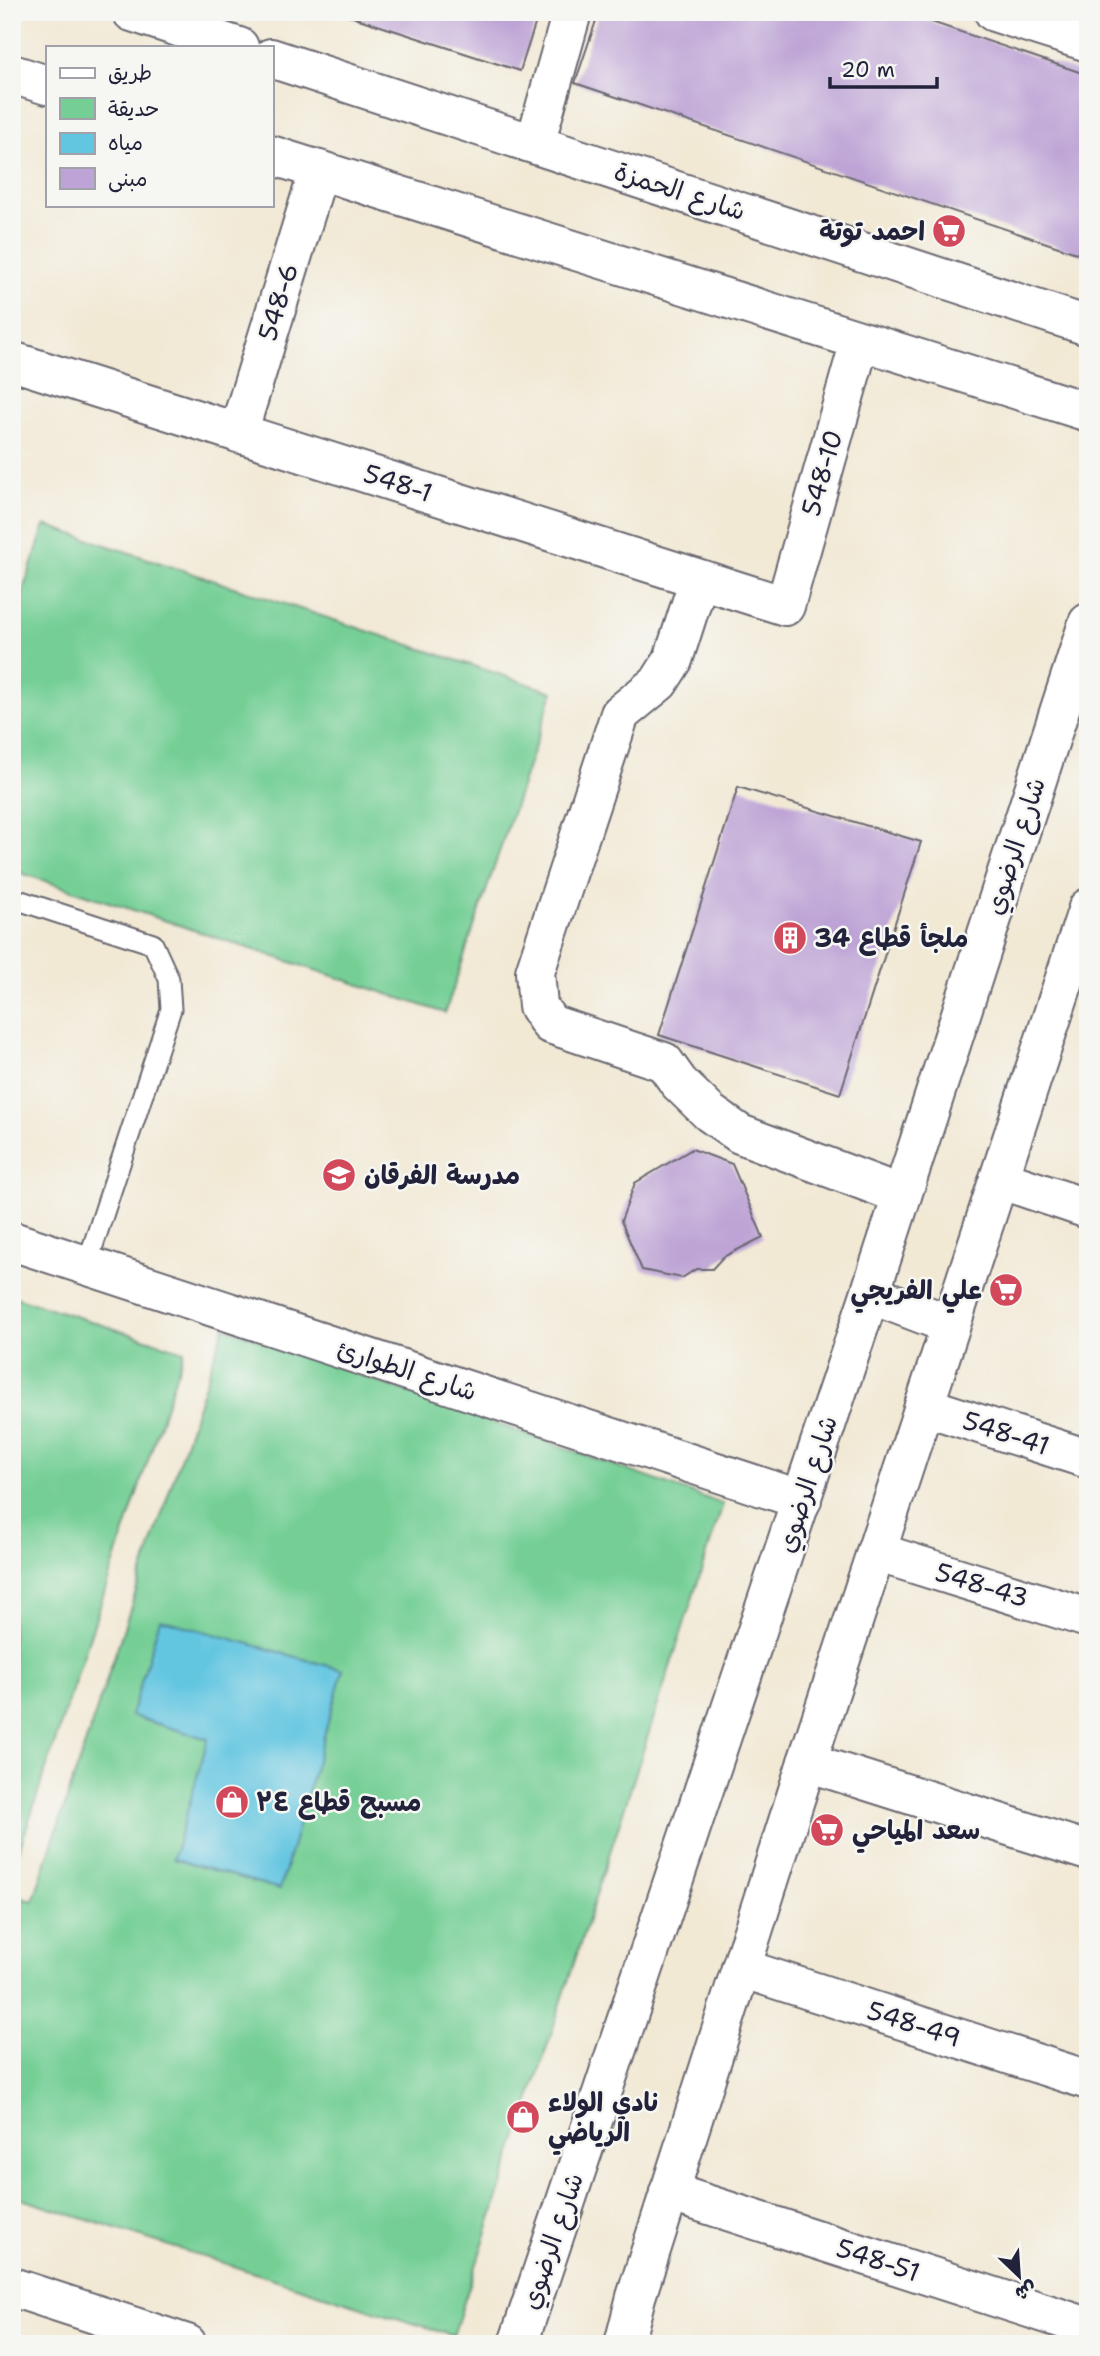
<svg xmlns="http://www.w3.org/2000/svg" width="1100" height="2356" font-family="'Shantell Sans','Playpen Sans Arabic',sans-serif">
<rect width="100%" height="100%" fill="#f6f6f2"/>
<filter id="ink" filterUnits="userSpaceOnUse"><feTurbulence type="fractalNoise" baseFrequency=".0143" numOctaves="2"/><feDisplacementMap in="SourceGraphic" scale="14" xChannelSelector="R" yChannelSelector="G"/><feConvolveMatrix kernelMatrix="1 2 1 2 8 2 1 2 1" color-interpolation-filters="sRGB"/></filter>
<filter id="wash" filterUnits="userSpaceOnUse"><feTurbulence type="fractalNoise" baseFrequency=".00686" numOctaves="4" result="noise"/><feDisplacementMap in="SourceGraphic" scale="28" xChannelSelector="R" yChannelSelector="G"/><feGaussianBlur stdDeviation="1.57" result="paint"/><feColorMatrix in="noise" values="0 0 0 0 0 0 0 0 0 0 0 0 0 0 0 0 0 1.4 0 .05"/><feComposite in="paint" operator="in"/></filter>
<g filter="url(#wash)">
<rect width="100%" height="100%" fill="#f2e9d5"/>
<path fill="#75cf95" stroke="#4c7868" stroke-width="2" d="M 45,525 L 553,692 L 445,1013 L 12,870 L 12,623 Z
M 12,1296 L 184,1351 L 12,1872 Z
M 224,1327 L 723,1504 L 453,2336 L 12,2196 L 12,1895 L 33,1901 Z"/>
<path fill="#63c6e1" stroke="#42748e" stroke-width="2" d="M 160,1619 L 343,1670 L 280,1889 L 173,1859 L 208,1739 L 131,1716 Z"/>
<g id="blocks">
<path fill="#bea4d6" d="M 337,12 L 539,12 L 520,71 Z
M 599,12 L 902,12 L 1088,75 L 1088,257 L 575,83 Z
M 738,787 L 921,842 L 840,1094 L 659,1035 Z
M 692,1149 L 732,1164 L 763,1237 L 723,1257 L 712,1269 L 696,1269 L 682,1278 L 642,1270 L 621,1221 L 635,1183 Z"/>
</g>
</g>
<g filter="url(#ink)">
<use href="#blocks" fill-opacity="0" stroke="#6b6871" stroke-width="2"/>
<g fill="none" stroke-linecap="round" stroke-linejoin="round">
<g stroke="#6b6871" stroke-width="23">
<path id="lane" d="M 12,898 L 153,944 L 169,979 L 171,1009 L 87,1264"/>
</g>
<g stroke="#6b6871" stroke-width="42">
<path id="street" d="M 994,12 L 1088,42
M 535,144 L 572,12
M 12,361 L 785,606 L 860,341
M 238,433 L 319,170
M 699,579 L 673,660 L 659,682 L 620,714 L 535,972 L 538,1006 L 550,1024 L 664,1062 L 679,1083 L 710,1113 L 740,1134 L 902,1195
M 999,1179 L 1088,1209
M 12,1241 L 802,1500
M 924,1406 L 1088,1459
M 876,1552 L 1088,1618
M 807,1762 L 1088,1851
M 741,1968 L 1088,2080
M 669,2192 L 1088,2327"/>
</g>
<g stroke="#6b6871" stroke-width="42">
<path id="secondary" d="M 132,12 L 239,47
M 271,58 L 1088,326
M 12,74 L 47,85
M 271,155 L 1088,412
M 870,1294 L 951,1325
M 12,2287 L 187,2344
M 518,2344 L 870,1294 L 1088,623
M 624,2344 L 636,2297 L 807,1762 L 1088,908"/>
</g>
<use href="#lane" stroke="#fff" stroke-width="19"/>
<use href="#street" stroke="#fff" stroke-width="38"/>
<use href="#secondary" stroke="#fff" stroke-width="38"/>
</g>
</g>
<defs>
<g id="supermarket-disc" transform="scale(1.75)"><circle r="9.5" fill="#d1495b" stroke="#f6f6f2"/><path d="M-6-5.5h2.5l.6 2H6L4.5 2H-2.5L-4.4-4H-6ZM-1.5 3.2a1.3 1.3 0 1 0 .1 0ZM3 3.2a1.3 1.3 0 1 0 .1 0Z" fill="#fff"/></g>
<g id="building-disc" transform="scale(1.75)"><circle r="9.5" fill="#d1495b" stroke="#f6f6f2"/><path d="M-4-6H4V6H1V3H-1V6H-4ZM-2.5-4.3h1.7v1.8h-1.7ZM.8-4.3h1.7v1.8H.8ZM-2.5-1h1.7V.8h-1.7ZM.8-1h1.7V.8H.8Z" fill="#fff"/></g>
<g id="school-disc" transform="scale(1.75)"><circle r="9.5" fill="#d1495b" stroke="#f6f6f2"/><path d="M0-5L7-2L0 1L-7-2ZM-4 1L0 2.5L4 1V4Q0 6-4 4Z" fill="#fff"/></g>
<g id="shop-disc" transform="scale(1.75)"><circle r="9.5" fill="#d1495b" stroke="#f6f6f2"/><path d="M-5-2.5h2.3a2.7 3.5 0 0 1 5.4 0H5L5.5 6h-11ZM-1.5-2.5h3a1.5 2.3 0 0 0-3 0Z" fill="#fff"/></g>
</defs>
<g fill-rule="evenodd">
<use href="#supermarket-disc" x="949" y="231"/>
<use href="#building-disc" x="790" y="938"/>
<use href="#school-disc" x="339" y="1175"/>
<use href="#supermarket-disc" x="1006" y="1290"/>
<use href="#shop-disc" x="232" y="1802"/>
<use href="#supermarket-disc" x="827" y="1830"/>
<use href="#shop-disc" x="523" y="2117"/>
</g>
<g text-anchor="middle" stroke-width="5" stroke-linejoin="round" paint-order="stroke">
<g font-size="26" fill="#22223b" stroke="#f6f6f2">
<text transform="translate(680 191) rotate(18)" y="9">شارع الحمزة</text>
<text transform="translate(278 302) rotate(-73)" y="9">548-6</text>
<text transform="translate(822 473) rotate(-74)" y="9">548-10</text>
<text transform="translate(398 483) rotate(18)" y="9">548-1</text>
<text transform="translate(1015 846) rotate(-72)" y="9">شارع الرضوي</text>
<text transform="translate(407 1370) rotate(18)" y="9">شارع الطوارئ</text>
<text transform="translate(1006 1433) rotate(18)" y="9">548-41</text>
<text transform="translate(807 1484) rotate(-72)" y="9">شارع الرضوي</text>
<text transform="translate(982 1585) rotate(17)" y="9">548-43</text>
<text transform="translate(914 2024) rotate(18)" y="9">548-49</text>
<text transform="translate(552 2241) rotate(-71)" y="9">شارع الرضوي</text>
<text transform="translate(878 2260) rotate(18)" y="9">548-51</text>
</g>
<g font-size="26" font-weight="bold" fill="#22223b" stroke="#f6f6f2" text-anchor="start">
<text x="925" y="240" text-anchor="end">احمد توتة</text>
<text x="814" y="947">ملجأ قطاع 34</text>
<text x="364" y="1184">مدرسة الفرقان</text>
<text x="982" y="1299" text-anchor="end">علي الفريجي</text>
<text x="256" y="1811">مسبح قطاع ٣٤</text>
<text x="852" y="1839">سعد المياحي</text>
<text x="548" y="2111">نادي الولاء<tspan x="548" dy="30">الرياضي</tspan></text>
</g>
</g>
<rect width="1100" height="2356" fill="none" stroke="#f6f6f2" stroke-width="42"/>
<rect x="46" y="46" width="228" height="161" fill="#f6f6f2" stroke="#a1a1a9" stroke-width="2"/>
<rect x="60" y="68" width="35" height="10" fill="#ffffff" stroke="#a1a1a9" stroke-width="2"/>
<text x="108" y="80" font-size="21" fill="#22223b">طريق</text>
<rect x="60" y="98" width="35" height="21" fill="#75cf95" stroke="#a1a1a9" stroke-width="2"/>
<text x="108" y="116" font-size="21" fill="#22223b">حديقة</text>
<rect x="60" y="133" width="35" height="21" fill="#63c6e1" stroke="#a1a1a9" stroke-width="2"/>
<text x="108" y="150" font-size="21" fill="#22223b">مياه</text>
<rect x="60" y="168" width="35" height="21" fill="#bea4d6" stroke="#a1a1a9" stroke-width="2"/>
<text x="108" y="186" font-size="21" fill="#22223b">مبنى</text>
<g transform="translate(1019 2276) rotate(155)" stroke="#f6f6f2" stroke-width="5" paint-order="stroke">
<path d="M0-5L12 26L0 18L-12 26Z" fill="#22223b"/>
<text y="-10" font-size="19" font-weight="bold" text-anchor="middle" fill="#22223b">ش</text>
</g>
<path d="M830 77v10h107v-10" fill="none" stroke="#22223b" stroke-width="3.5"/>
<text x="841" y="77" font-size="21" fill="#22223b" stroke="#f6f6f2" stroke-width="5" paint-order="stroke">20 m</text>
</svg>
